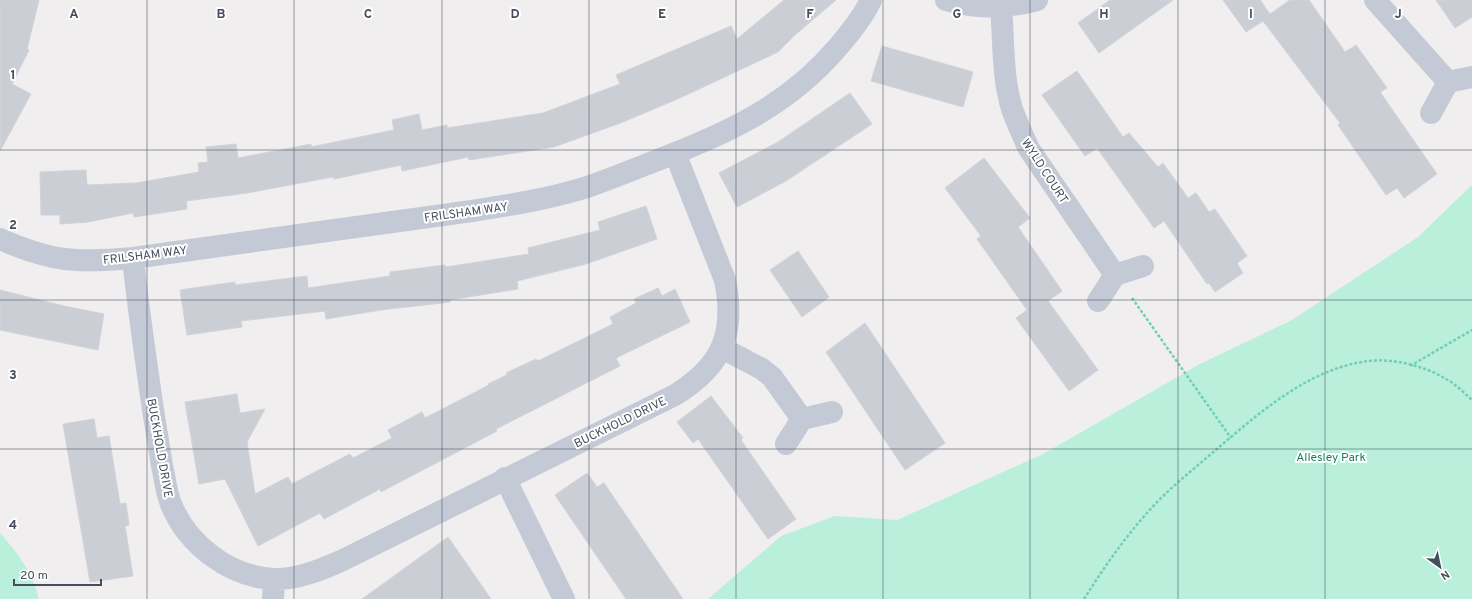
<svg xmlns="http://www.w3.org/2000/svg" width="1472" height="599" font-family="Overpass,sans-serif">
<rect width="100%" height="100%" fill="#f0eeee"/>
<path fill="#baf0db" d="M 1472,185 L 1472,599 L 708,599 L 781,536 L 835,516 L 897,520 L 1045,453 L 1200,364 L 1292,320 L 1418,237 Z
M 0,533 C 18,553 32,572 39,599 L 0,599 Z"/>
<path fill="#ccced6" stroke="#d1d2da" d="M 0,0 L 39,0 L 27,49 L 29,50 L 12,84 L 31,94 L 0,151 Z
M 784,0 L 836,0 L 795,35 L 778,52 L 682,97 L 623,122 L 554,147 L 469,160 L 468,157 L 402,171 L 401,165 L 334,179 L 333,177 L 247,193 L 186,201 L 187,209 L 134,217 L 133,213 L 88,222 L 60,224 L 60,215 L 41,215 L 40,172 L 86,170 L 87,185 L 136,183 L 199,172 L 198,163 L 208,162 L 206,147 L 236,144 L 238,158 L 311,144 L 311,147 L 394,130 L 392,120 L 419,114 L 422,130 L 447,125 L 447,128 L 543,113 L 620,84 L 616,75 L 731,26 L 737,39 Z
M 1110,0 L 1173,0 L 1099,53 L 1078,23 Z
M 1223,0 L 1260,0 L 1270,14 L 1290,0 L 1309,0 L 1345,52 L 1356,45 L 1387,88 L 1380,92 L 1437,174 L 1404,198 L 1397,188 L 1386,195 L 1338,125 L 1340,123 L 1263,21 L 1246,32 Z
M 1436,0 L 1472,0 L 1472,17 L 1455,28 Z
M 882,46 L 973,72 L 963,107 L 871,81 Z
M 1077,71 L 1123,137 L 1129,133 L 1158,167 L 1163,163 L 1188,198 L 1196,193 L 1209,212 L 1215,209 L 1247,256 L 1237,263 L 1243,273 L 1215,292 L 1209,283 L 1207,284 L 1164,221 L 1154,228 L 1097,148 L 1085,156 L 1042,95 Z
M 850,93 L 872,124 L 786,181 L 737,207 L 719,173 L 778,142 Z
M 984,158 L 1030,218 L 1018,227 L 1062,291 L 1048,301 L 1098,370 L 1069,391 L 1016,318 L 1027,310 L 977,239 L 981,236 L 945,188 Z
M 646,206 L 657,239 L 586,264 L 517,281 L 518,289 L 450,300 L 450,302 L 381,310 L 326,319 L 325,311 L 241,321 L 242,327 L 187,335 L 180,290 L 235,282 L 235,285 L 307,276 L 308,288 L 390,276 L 390,272 L 445,265 L 446,267 L 529,254 L 528,248 L 600,230 L 598,222 Z
M 798,251 L 829,297 L 802,317 L 770,270 Z
M 658,288 L 662,296 L 675,289 L 690,322 L 616,358 L 620,366 L 496,429 L 497,431 L 381,492 L 380,489 L 324,519 L 320,513 L 258,546 L 225,479 L 199,484 L 185,402 L 237,394 L 240,413 L 265,409 L 247,442 L 255,494 L 288,477 L 292,484 L 350,454 L 353,458 L 392,438 L 388,430 L 422,412 L 425,418 L 489,385 L 488,384 L 507,375 L 506,373 L 536,359 L 538,361 L 613,324 L 610,317 L 636,303 L 634,299 Z
M 0,290 L 64,306 L 104,314 L 98,350 L 0,330 Z
M 865,323 L 945,443 L 905,470 L 826,352 Z
M 711,396 L 743,438 L 741,440 L 796,519 L 768,539 L 698,439 L 693,443 L 677,422 Z
M 94,419 L 97,438 L 109,436 L 120,504 L 126,503 L 129,525 L 125,526 L 133,576 L 90,582 L 63,424 Z
M 587,473 L 597,487 L 604,483 L 683,599 L 626,599 L 555,495 Z
M 448,537 L 491,599 L 362,599 Z"/>
<g fill="none" stroke-linecap="round" stroke-linejoin="round">
<path stroke="#72ceb6" stroke-width="2.5" stroke-dasharray="3 2" stroke-linecap="butt" d="M 1132,298 L 1231,438
M 1410,366 L 1472,330
M 1084,599 C 1103,569 1123,540 1147,513 C 1166,491 1189,473 1211,454 C 1256,416 1306,369 1368,361 C 1393,358 1425,366 1446,379 C 1456,384 1464,393 1472,400"/>
<path stroke="#c4c9d6" stroke-width="22" d="M 946,0 C 976,9 1007,8 1037,0
M 1375,0 L 1448,82
M 1001,7 C 1004,41 1002,77 1012,109 C 1017,123 1023,136 1029,149 L 1115,275
M 1431,113 L 1448,82 L 1472,77
M 0,239 C 52,262 77,263 133,258 L 472,211 C 510,205 548,199 584,188 C 608,180 632,170 655,161 C 726,134 788,106 838,47 C 850,33 863,17 871,0
M 133,258 C 138,307 145,354 152,403 C 155,424 159,445 162,466 C 165,478 166,492 171,504 C 187,544 229,577 274,579 C 298,580 322,569 343,560 L 675,395 C 722,366 736,334 725,280 L 675,153
M 1098,301 L 1115,275 L 1143,266
M 722,348 L 762,369 L 772,377 L 802,419
M 786,444 L 802,419 L 832,412
M 505,478 L 564,599
M 273,599 L 274,579"/>
</g>
<path fill="none" stroke="#454c5c" stroke-width="1" stroke-opacity="0.55" d="M 147,0 L 147,599M 294,0 L 294,599M 442,0 L 442,599M 589,0 L 589,599M 736,0 L 736,599M 883,0 L 883,599M 1030,0 L 1030,599M 1178,0 L 1178,599M 1325,0 L 1325,599M 0,150 L 1472,150M 0,300 L 1472,300M 0,449 L 1472,449"/>
<g text-anchor="middle" stroke-width="4" stroke-linejoin="round" paint-order="stroke">
<g font-size="12" fill="#454c5c" stroke="#fff">
<text transform="translate(1045 171) rotate(57)" y="4">WYLD COURT</text>
<text transform="translate(466 212) rotate(-8)" y="4">FRILSHAM WAY</text>
<text transform="translate(145 255) rotate(-7)" y="4">FRILSHAM WAY</text>
<text transform="translate(620 422) rotate(-26)" y="4">BUCKHOLD DRIVE</text>
<text transform="translate(160 448) rotate(80)" y="4">BUCKHOLD DRIVE</text>
</g>
<g font-size="12" fill="#147f62" stroke="#fff">
<text x="1331" y="461">Allesley Park</text>
</g>
</g>
<g font-size="13" text-anchor="middle" font-weight="bold" fill="#454c5c" stroke="#fff" stroke-width="4" stroke-linejoin="round" paint-order="stroke">
<text x="74" y="18">A</text>
<text x="221" y="18">B</text>
<text x="368" y="18">C</text>
<text x="515" y="18">D</text>
<text x="662" y="18">E</text>
<text x="810" y="18">F</text>
<text x="957" y="18">G</text>
<text x="1104" y="18">H</text>
<text x="1251" y="18">I</text>
<text x="1398" y="18">J</text>
<text x="13" y="79">1</text>
<text x="13" y="229">2</text>
<text x="13" y="379">3</text>
<text x="13" y="529">4</text>
</g>
<g transform="translate(1440 567) rotate(147)" stroke="#ffffff" stroke-width="3" paint-order="stroke">
<path d="M0-3L7 15L0 10L-7 15Z" fill="#454c5c"/>
<text y="-6" font-size="11" font-weight="bold" text-anchor="middle" fill="#454c5c">N</text>
</g>
<path d="M14 579v6h87v-6" fill="none" stroke="#454c5c" stroke-width="2"/>
<text x="20" y="579" font-size="12" fill="#454c5c" stroke="#ffffff" stroke-width="3" paint-order="stroke">20 m</text>
</svg>
